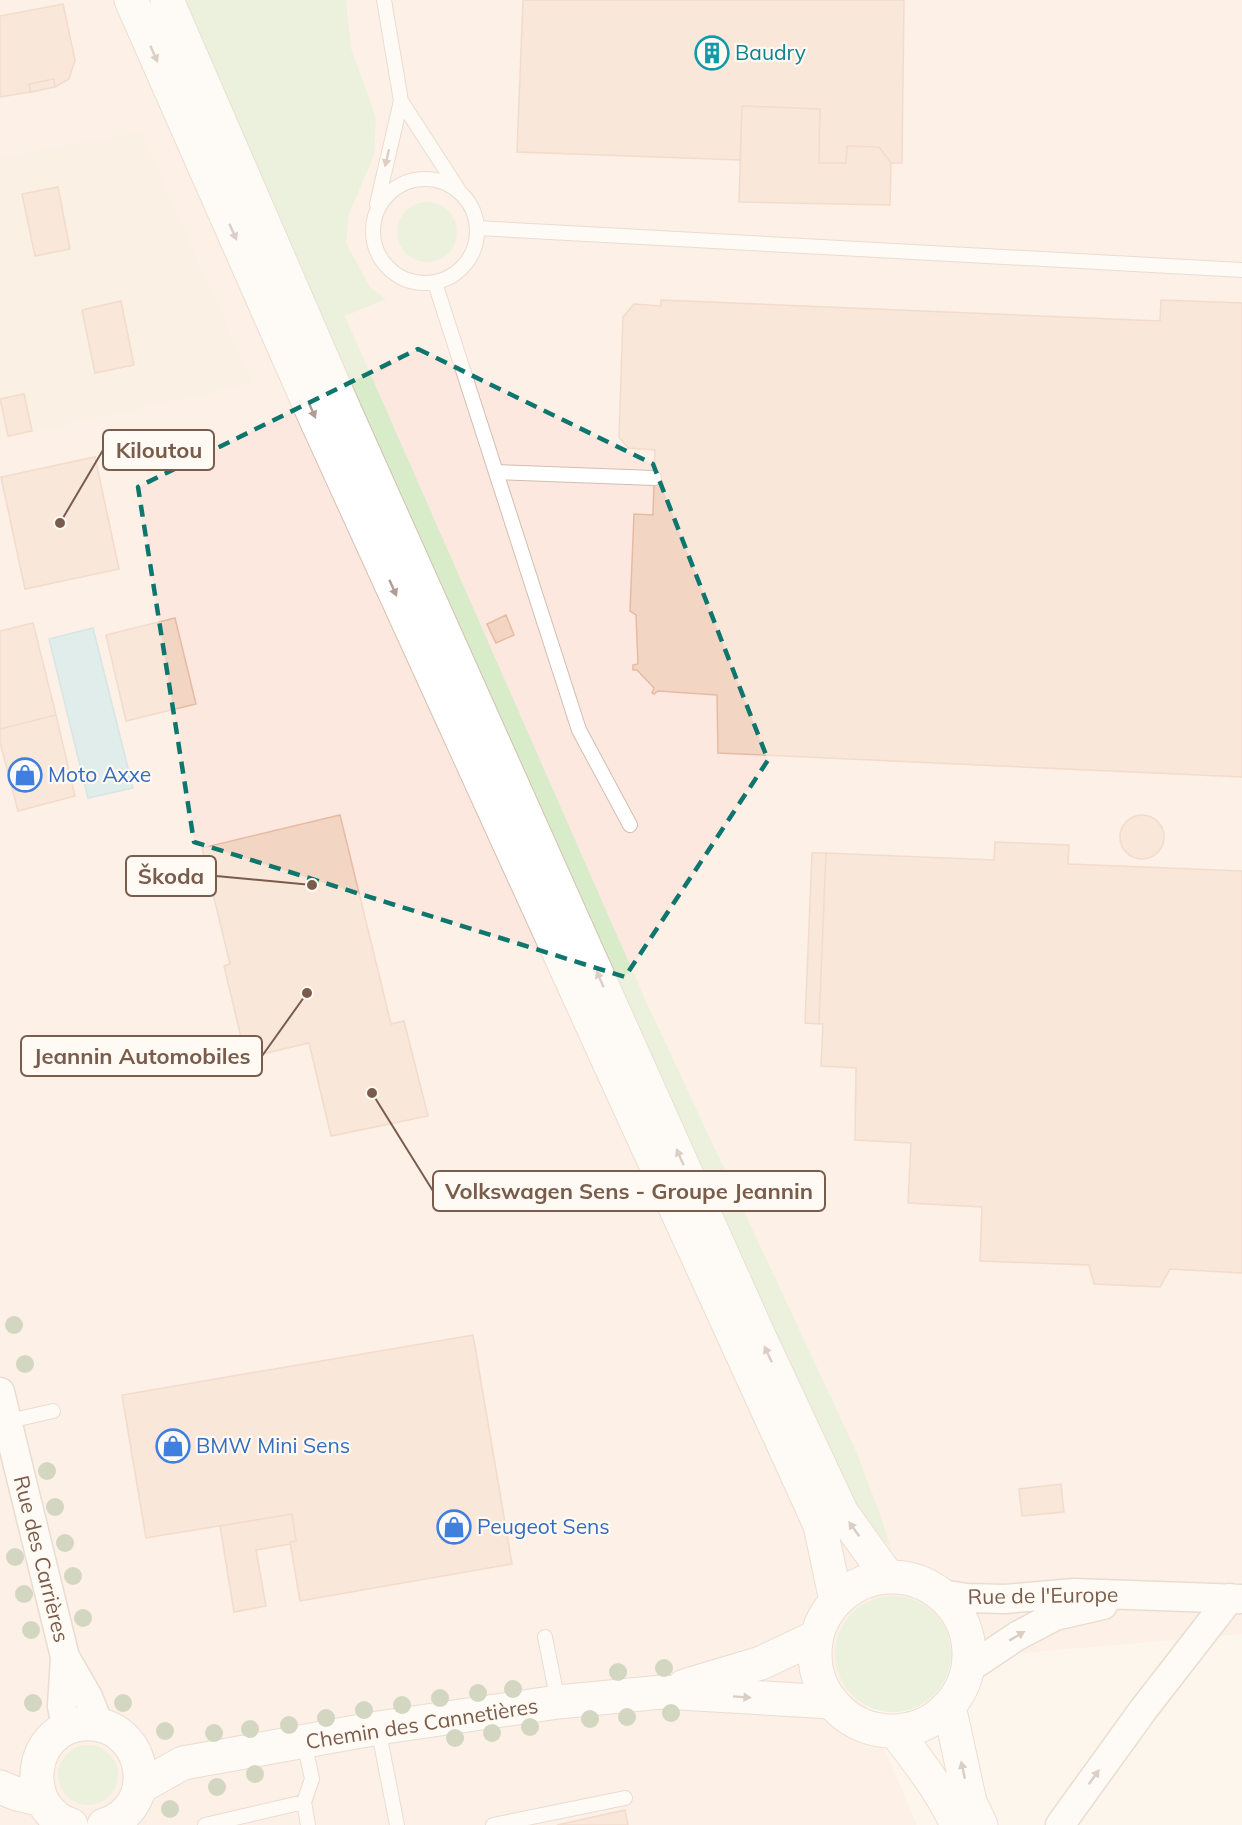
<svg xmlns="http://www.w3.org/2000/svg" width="1242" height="1825" font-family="Mulish,sans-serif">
<rect width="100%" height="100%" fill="#fdf6ec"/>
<path fill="#f5e8da" d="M 141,131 L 253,383 L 0,440 L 0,157 Z"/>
<path fill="#fde8e0" d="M 0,0 L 1242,0 L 1242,1634 L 850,1668 L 917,1825 L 0,1825 L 0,440 L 253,382 L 141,131 L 0,157 Z"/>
<path fill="#d8ecc9" d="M 174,0 L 346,0 L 351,48 L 376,118 L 374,155 L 349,214 L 346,243 L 370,287 L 386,299 L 345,316 L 645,999 L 856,1451 L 881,1517 L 890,1546 L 864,1525 L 532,815 Z
M397 232a30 30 0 1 1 60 0a30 30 0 1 1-60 0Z
M835 1654a58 58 0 1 1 116 0a58 58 0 1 1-116 0Z
M58 1775a30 30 0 1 1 60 0a30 30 0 1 1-60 0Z"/>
<path fill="#bfe3e8" stroke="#a5d3da" stroke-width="1.5" d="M 93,628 L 133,788 L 88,798 L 49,639 Z"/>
<path fill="#f3d5c3" stroke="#e6bba3" stroke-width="1.5" d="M 523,0 L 904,0 L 902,163 L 891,163 L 879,147 L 847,146 L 846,163 L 819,163 L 820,109 L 742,106 L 740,160 L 517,152 Z
M 63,4 L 75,60 L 69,79 L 55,87 L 54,79 L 29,84 L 31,92 L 0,97 L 0,16 Z
M 54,79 L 55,87 L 31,92 L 29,84 Z
M 742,106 L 820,109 L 819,163 L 846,163 L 847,146 L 879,147 L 891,163 L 890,205 L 739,202 Z
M 58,187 L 70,249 L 35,256 L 22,194 Z
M 661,300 L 1160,321 L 1161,300 L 1242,303 L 1242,777 L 718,753 L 717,695 L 658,691 L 654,694 L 652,693 L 654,688 L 637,670 L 633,670 L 633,665 L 638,664 L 636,615 L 630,611 L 634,514 L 653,515 L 655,450 L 628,448 L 619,437 L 623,317 L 634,304 L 661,306 Z
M 121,301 L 134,365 L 95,373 L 82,310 Z
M 24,394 L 32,431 L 8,436 L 0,399 Z
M 95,457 L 119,569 L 25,589 L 1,477 Z
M 506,615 L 514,635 L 496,643 L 487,624 Z
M 175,618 L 196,704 L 126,721 L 106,635 Z
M 33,623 L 56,715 L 0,729 L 0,631 Z
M 56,715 L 75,796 L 18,811 L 0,742 L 0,729 Z
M1120 837a22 22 0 1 1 44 0a22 22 0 1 1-44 0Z
M 340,815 L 391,1024 L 404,1021 L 428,1116 L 331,1136 L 309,1043 L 246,1058 L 224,966 L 230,964 L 202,848 Z
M 995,842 L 1069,845 L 1068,864 L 1242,871 L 1242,1273 L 1170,1269 L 1160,1287 L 1094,1284 L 1089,1265 L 980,1261 L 982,1207 L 908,1203 L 911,1143 L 855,1140 L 856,1068 L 821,1066 L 823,1024 L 819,1024 L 826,853 L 994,860 Z
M 812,853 L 826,853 L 819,1024 L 805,1023 Z
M 473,1335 L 512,1564 L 300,1601 L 290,1542 L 296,1541 L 292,1514 L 146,1538 L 122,1395 Z
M 1061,1484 L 1064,1512 L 1022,1516 L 1019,1489 Z
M 292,1514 L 296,1541 L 290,1542 L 290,1544 L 256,1550 L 266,1606 L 234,1612 L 220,1526 Z
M 625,1810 L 628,1825 L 557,1825 Z"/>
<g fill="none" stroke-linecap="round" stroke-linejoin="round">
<g stroke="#d1beb0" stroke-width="16">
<path id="service" d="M 384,0 L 401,101 L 458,189
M373 231a52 52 0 1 1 104 0a52 52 0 1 1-104 0Z
M 377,204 L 401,101
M 477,228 L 1242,270
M 435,283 L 579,730 L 630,825
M 497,472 L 654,478
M 5,1422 L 53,1411
M 545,1637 L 558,1702
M 378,1728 L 397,1825
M 304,1742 L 312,1779 L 304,1802 L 308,1825
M 205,1825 L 304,1802
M 493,1825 L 625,1798"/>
</g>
<g stroke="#d1beb0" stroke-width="31">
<path id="minor" d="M 0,1392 L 65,1657 L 88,1697 L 99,1724
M 941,1594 L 967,1598 L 1005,1599 L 1074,1593 L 1242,1599
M 65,1657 L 62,1706 L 66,1728
M 968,1669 L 1017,1636 L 1055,1616 L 1103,1605
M 1060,1825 L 1143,1710 L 1230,1598"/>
</g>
<g stroke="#d1beb0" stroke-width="35">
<path id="tertiary" d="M 684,1686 L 761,1663 L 816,1637
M 0,1787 L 17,1794 L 42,1800
M 140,1787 L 183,1763 L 378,1728 L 558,1702 L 662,1692 L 832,1702
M 71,1825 C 19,1808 29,1727 84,1724 C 145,1720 163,1807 104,1825"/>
</g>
<g stroke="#d6c0b0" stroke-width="35">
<path id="secondary" d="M 131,0 L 317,422 L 820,1525 L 836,1601
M 167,0 L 345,411 L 760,1338 L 842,1513 L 888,1577
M815 1654a77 77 0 1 1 154 0a77 77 0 1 1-154 0Z
M 949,1706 L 970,1802 L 981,1825
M 895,1731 C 918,1761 941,1790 957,1825"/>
</g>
<use href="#service" stroke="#fff" stroke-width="14"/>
<use href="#minor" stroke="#fff" stroke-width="28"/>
<use href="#tertiary" stroke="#fff" stroke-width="33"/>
<use href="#secondary" stroke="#fff" stroke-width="33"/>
</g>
<g fill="#a0b28e">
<circle cx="14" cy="1325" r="9"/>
<circle cx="25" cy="1364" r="9"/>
<circle cx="47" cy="1471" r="9"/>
<circle cx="55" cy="1507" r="9"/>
<circle cx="65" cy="1543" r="9"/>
<circle cx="15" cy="1557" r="9"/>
<circle cx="73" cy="1576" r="9"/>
<circle cx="24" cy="1594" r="9"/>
<circle cx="83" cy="1618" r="9"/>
<circle cx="31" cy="1630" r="9"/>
<circle cx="664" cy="1668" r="9"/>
<circle cx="618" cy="1672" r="9"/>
<circle cx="513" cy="1689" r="9"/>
<circle cx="478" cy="1693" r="9"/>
<circle cx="440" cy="1698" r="9"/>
<circle cx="33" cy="1703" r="9"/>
<circle cx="123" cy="1703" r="9"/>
<circle cx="402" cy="1705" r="9"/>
<circle cx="364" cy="1710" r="9"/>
<circle cx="671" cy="1713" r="9"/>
<circle cx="627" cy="1717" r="9"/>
<circle cx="326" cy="1718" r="9"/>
<circle cx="590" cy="1719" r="9"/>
<circle cx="289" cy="1725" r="9"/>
<circle cx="530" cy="1727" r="9"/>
<circle cx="250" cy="1729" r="9"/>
<circle cx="165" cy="1731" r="9"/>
<circle cx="214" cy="1733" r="9"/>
<circle cx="492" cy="1733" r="9"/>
<circle cx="455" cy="1738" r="9"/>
<circle cx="255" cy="1774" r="9"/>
<circle cx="217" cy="1787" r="9"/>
<circle cx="170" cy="1809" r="9"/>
</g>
<defs><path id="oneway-solid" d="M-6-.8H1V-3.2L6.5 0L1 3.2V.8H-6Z" transform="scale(1.5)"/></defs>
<g fill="#af9d94">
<use href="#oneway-solid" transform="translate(154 54) rotate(66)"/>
<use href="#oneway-solid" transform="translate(387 158) rotate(103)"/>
<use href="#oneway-solid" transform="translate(233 232) rotate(66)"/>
<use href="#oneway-solid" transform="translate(312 410) rotate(66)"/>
<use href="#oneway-solid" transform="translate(393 588) rotate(66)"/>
<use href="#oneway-solid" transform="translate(600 979) rotate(-114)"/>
<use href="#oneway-solid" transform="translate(680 1157) rotate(-114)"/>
<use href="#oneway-solid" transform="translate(768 1354) rotate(-115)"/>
<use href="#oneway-solid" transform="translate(854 1529) rotate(-126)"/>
<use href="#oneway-solid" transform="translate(1017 1636) rotate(-31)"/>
<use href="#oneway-solid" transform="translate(742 1697) rotate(4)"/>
<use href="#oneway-solid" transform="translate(963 1770) rotate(-102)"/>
<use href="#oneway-solid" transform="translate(1094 1777) rotate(-54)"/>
</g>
<path d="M0 0H1242V1825H0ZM 418,349 L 653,464 L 768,760 L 625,977 L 194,842 L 138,487 Z" fill="#fdf6ec" fill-opacity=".55" fill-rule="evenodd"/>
<path fill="none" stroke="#0f766e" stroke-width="4.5" stroke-dasharray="12 8" stroke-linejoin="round" d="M 418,349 L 653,464 L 768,760 L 625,977 L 194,842 L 138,487 Z"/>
<defs>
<g id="building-ring" transform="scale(1.725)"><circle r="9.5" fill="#fffaf3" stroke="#0f9aa8" stroke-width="1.5"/><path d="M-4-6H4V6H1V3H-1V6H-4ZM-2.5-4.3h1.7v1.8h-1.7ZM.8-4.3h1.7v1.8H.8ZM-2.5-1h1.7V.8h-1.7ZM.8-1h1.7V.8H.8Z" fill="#0f9aa8"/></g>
<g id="shop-ring" transform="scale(1.725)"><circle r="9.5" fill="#fffaf3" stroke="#3f7fe0" stroke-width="1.5"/><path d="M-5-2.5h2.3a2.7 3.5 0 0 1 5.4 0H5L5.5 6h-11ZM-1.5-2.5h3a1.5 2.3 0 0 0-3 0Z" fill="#3f7fe0"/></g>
</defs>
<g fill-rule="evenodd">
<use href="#building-ring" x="712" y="53"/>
<use href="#shop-ring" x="25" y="775"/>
<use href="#shop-ring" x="173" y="1446"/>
<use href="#shop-ring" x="454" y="1527"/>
</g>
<g text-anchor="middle" stroke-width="4.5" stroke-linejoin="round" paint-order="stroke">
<g font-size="21" fill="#0d838f" stroke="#fffaf3" text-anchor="start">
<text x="735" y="60">Baudry</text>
</g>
<g font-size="21" fill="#366cbe" stroke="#fffaf3" text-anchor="start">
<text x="48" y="782">Moto Axxe</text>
<text x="196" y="1453">BMW Mini Sens</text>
<text x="477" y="1534">Peugeot Sens</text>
</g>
<g font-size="21" fill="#7a5c4d" stroke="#fffaf3">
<text transform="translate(41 1559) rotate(76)" y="7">Rue des Carrières</text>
<text transform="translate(1043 1596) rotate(-1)" y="7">Rue de l'Europe</text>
<text transform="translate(422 1724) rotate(-9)" y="7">Chemin des Cannetières</text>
</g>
</g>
<path fill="none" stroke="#7a5c4d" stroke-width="2" d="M60 523L103 450M312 885L216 876M307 993L262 1056M372 1093L433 1191"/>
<g fill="#7a5c4d" stroke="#fffaf3" stroke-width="2">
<circle cx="60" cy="523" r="6"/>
<circle cx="312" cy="885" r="6"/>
<circle cx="307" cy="993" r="6"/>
<circle cx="372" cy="1093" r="6"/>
</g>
<g fill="#fffaf3" stroke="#7a5c4d" stroke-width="2">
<rect x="103" y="430" width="111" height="40" rx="6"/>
<rect x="126" y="856" width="90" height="40" rx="6"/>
<rect x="21" y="1036" width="241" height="40" rx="6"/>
<rect x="433" y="1171" width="392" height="40" rx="6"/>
</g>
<g font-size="22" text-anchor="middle" font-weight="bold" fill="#7a5c4d">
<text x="159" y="458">Kiloutou</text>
<text x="171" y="884">Škoda</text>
<text x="142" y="1064">Jeannin Automobiles</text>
<text x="629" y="1199">Volkswagen Sens - Groupe Jeannin</text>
</g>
</svg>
